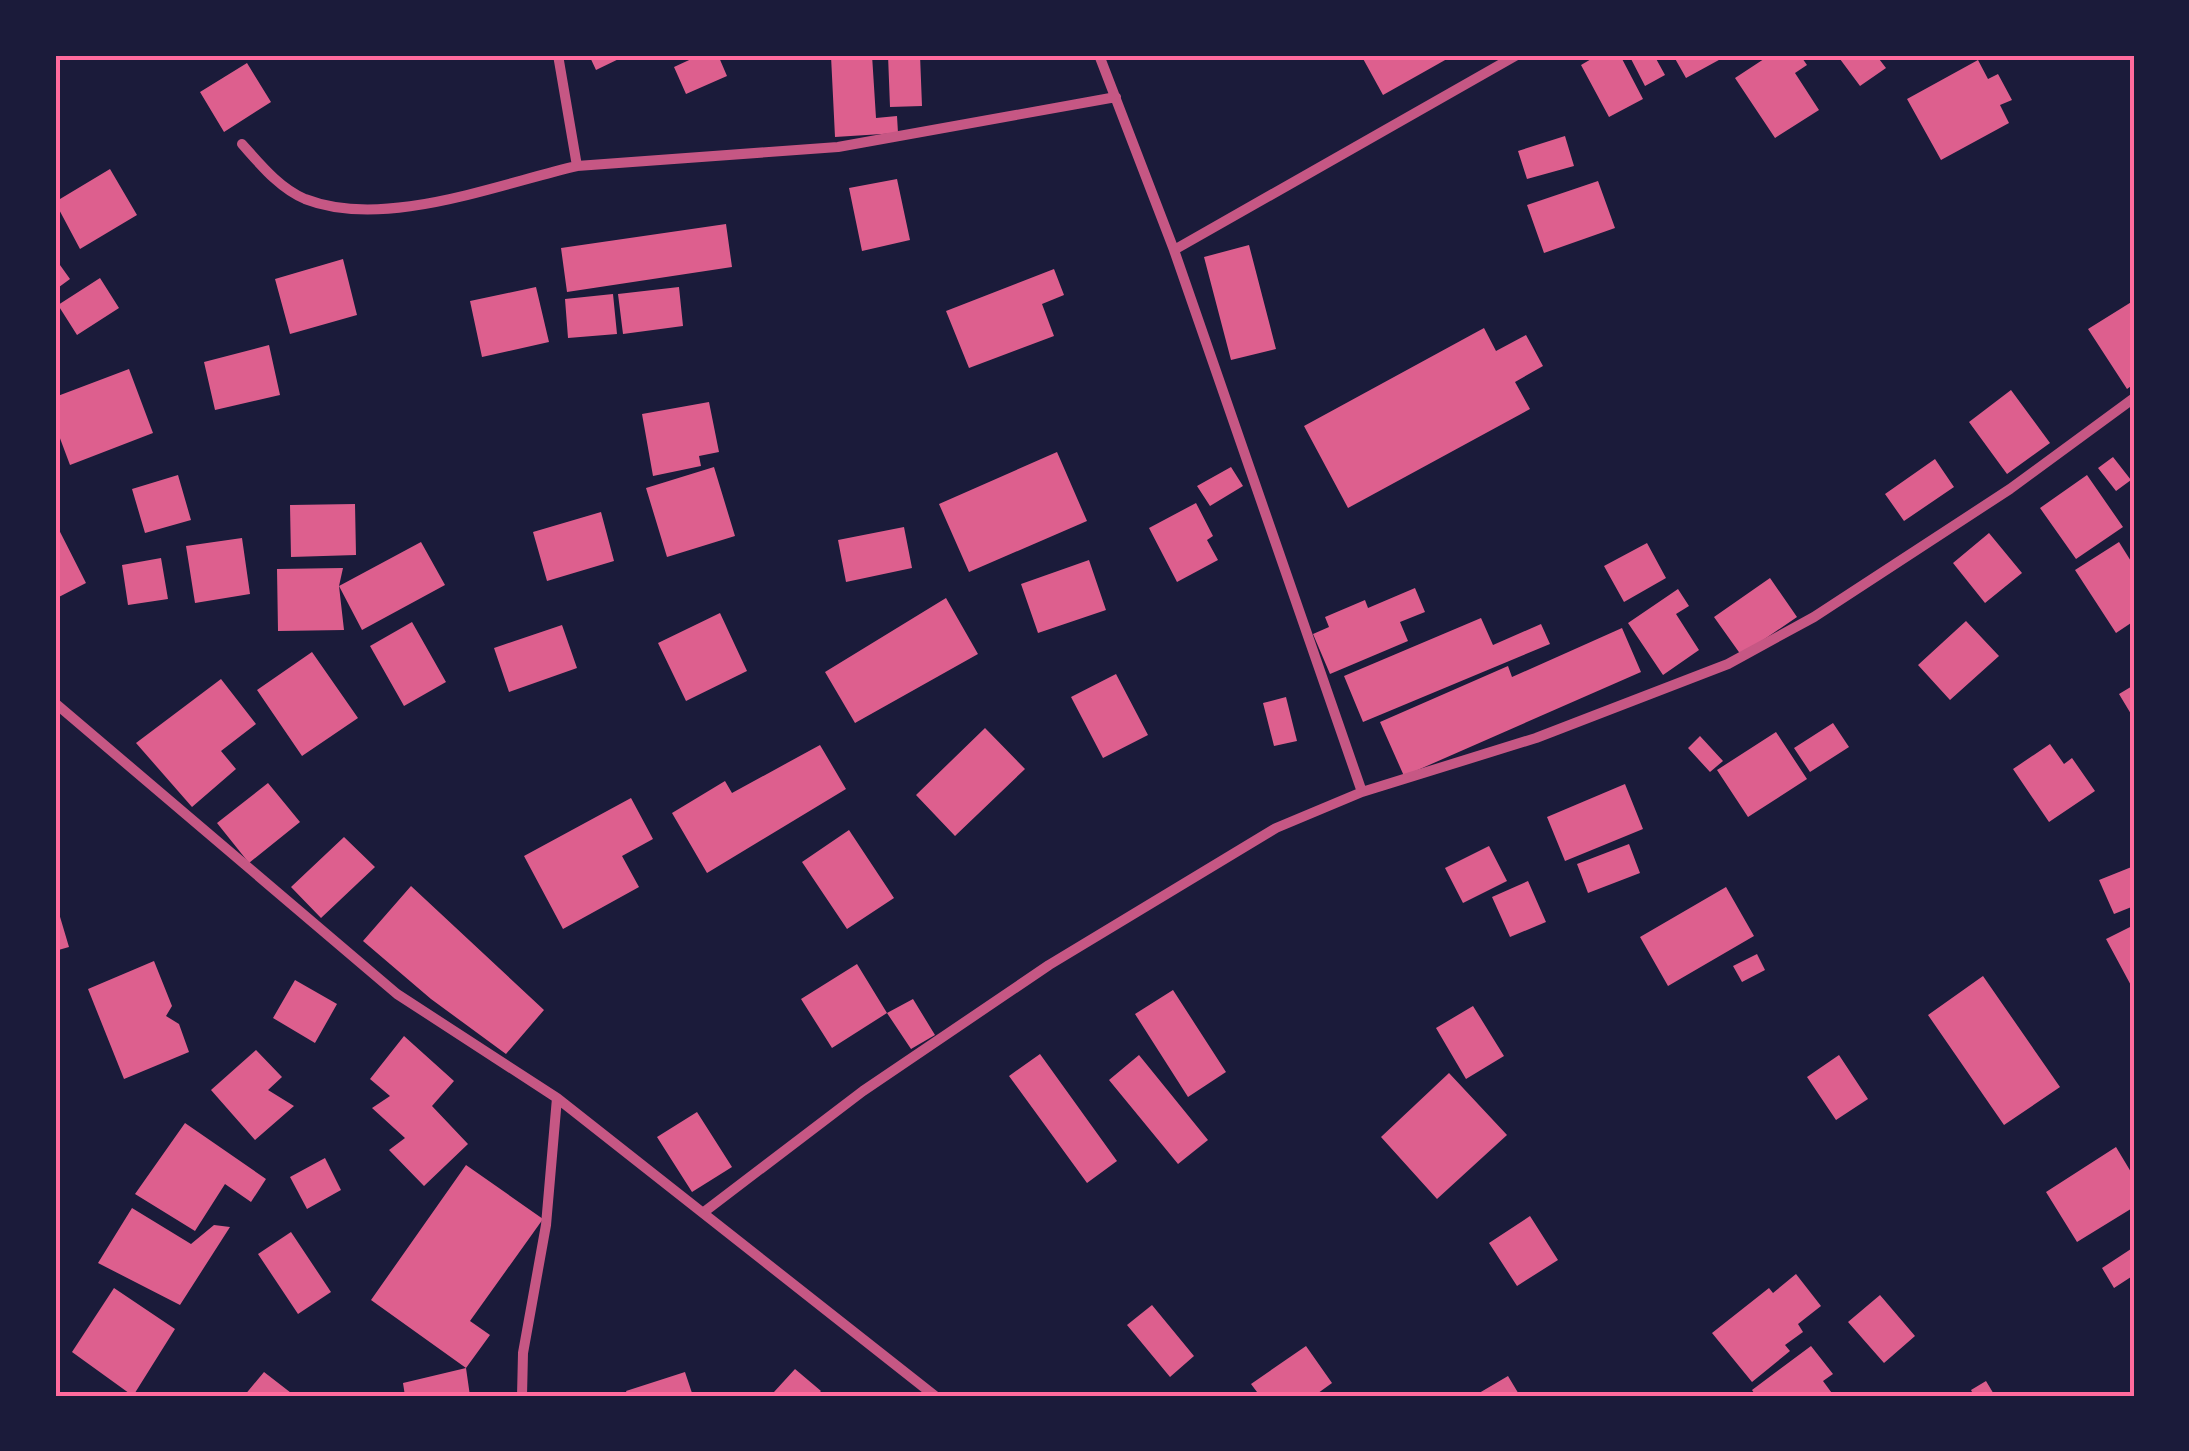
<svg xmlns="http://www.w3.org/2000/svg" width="2189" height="1451" font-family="'Crimson Pro',serif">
<rect width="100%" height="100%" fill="#1b1b3a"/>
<path fill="#dd5f8e" d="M 589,55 L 627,55 L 596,70 Z
M 700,55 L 718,55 L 727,76 L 686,94 L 674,67 Z
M 872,55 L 876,118 L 897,116 L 898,133 L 835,137 L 831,56 Z
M 888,55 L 920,55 L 922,106 L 890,107 Z
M 1361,55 L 1454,55 L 1383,95 Z
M 1598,55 L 1620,55 L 1643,99 L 1609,117 L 1581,65 Z
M 1629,55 L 1654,55 L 1665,75 L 1645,86 Z
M 1673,55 L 1728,55 L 1686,78 Z
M 1770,55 L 1800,55 L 1807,65 L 1795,73 L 1819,110 L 1775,138 L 1735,78 Z
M 1837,55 L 1876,55 L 1886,68 L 1860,86 Z
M 1978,60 L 1988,79 L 1998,74 L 2012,100 L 2000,105 L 2009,123 L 1941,160 L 1907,99 Z
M 247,63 L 271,102 L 224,132 L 200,92 Z
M 1565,136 L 1574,166 L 1527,179 L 1518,151 Z
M 110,169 L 137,215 L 80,249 L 55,202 Z
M 897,179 L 910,240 L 862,251 L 849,188 Z
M 1598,181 L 1615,228 L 1544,253 L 1527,205 Z
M 726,224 L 732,267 L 567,292 L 561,248 Z
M 1249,245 L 1276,349 L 1231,360 L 1204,257 Z
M 55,258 L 70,279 L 55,290 Z
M 343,259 L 357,315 L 290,334 L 275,279 Z
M 1054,269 L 1064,295 L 1042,304 L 1054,336 L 969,368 L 946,311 Z
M 100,278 L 119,308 L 77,335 L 58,305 Z
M 536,287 L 549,342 L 482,357 L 470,301 Z
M 679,287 L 683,326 L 623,334 L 618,294 Z
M 613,294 L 617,334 L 568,338 L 565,299 Z
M 2133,301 L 2134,384 L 2127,389 L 2088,329 Z
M 1484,328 L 1496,351 L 1526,335 L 1543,366 L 1515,382 L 1530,409 L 1348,508 L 1304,426 Z
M 269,345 L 280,395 L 215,410 L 204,362 Z
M 129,369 L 153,433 L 70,465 L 55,425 L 55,397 Z
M 2011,390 L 2050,443 L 2007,474 L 1969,422 Z
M 709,402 L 719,452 L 699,456 L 701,466 L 653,476 L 642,414 Z
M 1057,452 L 1087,521 L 969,572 L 939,504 Z
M 2113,457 L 2131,480 L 2116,491 L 2098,468 Z
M 1935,459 L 1954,487 L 1904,521 L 1885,494 Z
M 714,467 L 735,536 L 667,557 L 646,488 Z
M 1231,467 L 1243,486 L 1210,506 L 1197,486 Z
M 178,475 L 191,520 L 145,533 L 132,489 Z
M 2087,475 L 2123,527 L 2076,559 L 2040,508 Z
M 1196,503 L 1213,536 L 1207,540 L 1218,560 L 1177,582 L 1149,528 Z
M 355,504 L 356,555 L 291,557 L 290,505 Z
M 601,512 L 614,561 L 547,581 L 533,532 Z
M 55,522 L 86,583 L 55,599 Z
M 904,527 L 912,568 L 846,582 L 838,540 Z
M 1989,533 L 2022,573 L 1985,603 L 1953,563 Z
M 242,538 L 250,594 L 195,603 L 186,546 Z
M 421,542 L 445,585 L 362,630 L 339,586 L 344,630 L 278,631 L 277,569 L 343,568 L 339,586 Z
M 2119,542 L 2134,566 L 2134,621 L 2116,633 L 2075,570 Z
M 1647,543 L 1666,578 L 1624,602 L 1604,566 Z
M 161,558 L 168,599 L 128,605 L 122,565 Z
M 1089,560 L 1106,610 L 1038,633 L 1021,584 Z
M 1770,578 L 1797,617 L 1741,655 L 1714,617 Z
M 1415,588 L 1425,612 L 1400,622 L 1408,641 L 1330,674 L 1313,634 L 1329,627 L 1325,617 L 1365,600 L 1368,608 Z
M 1678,589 L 1689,606 L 1676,614 L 1699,650 L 1663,675 L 1628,623 Z
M 946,598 L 978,654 L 855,723 L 825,672 Z
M 720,613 L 747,671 L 686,701 L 658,643 Z
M 1481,618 L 1493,645 L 1541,624 L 1550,644 L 1363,722 L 1344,676 Z
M 1966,621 L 1999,656 L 1950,700 L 1918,665 Z
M 412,622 L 446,682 L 404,706 L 370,646 Z
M 562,625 L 577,668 L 509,692 L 494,648 Z
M 1622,628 L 1641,672 L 1404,776 L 1380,722 L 1508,666 L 1512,677 Z
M 312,652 L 358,718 L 302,756 L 257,690 Z
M 1116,674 L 1148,735 L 1103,758 L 1071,697 Z
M 221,679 L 256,724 L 221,751 L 236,769 L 192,807 L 136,743 Z
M 2134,685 L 2134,719 L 2119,694 Z
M 1286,697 L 1297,741 L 1274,746 L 1263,703 Z
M 1833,723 L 1849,747 L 1810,772 L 1794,748 Z
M 985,728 L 1025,769 L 955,836 L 916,795 Z
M 1776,732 L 1807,779 L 1748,817 L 1717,770 Z
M 1700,736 L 1723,761 L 1710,772 L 1688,748 Z
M 2050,744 L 2064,764 L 2072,758 L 2095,791 L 2049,822 L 2013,769 Z
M 820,745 L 846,789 L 707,873 L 672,813 L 725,781 L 732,793 Z
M 268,783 L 300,822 L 249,863 L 217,823 Z
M 1625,784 L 1643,829 L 1565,861 L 1547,817 Z
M 631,798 L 653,839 L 622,856 L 639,887 L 563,929 L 524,856 Z
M 849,830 L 894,898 L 847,929 L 802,862 Z
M 344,837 L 375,867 L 321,918 L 291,887 Z
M 1629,844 L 1640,873 L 1588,893 L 1577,864 Z
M 1489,846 L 1507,881 L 1463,903 L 1445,868 Z
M 2134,866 L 2134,906 L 2114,914 L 2099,880 Z
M 1528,881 L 1546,922 L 1510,937 L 1492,897 Z
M 411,886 L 544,1010 L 506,1054 L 431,999 L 363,941 Z
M 1726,887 L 1754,936 L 1668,986 L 1640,937 Z
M 55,900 L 69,947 L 55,951 Z
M 2134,925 L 2134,991 L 2106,939 Z
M 1757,954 L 1765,970 L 1742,982 L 1733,966 Z
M 154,961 L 172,1006 L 166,1016 L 179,1024 L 189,1052 L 124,1079 L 88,989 Z
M 857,964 L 887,1013 L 832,1048 L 801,999 Z
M 1983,976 L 2060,1087 L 2004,1125 L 1928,1015 Z
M 295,980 L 337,1004 L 315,1043 L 273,1018 Z
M 1173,990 L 1226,1072 L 1188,1097 L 1135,1014 Z
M 913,999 L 935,1035 L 911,1049 L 887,1013 Z
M 1473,1006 L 1504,1056 L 1466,1079 L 1436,1028 Z
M 404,1036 L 454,1081 L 432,1106 L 468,1144 L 424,1186 L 389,1150 L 405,1138 L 372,1108 L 390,1096 L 370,1079 Z
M 256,1050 L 282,1077 L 268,1090 L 294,1106 L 255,1140 L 211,1090 Z
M 1040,1054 L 1117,1161 L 1087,1183 L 1009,1076 Z
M 1139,1055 L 1208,1140 L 1178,1164 L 1109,1080 Z
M 1839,1055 L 1868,1099 L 1836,1120 L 1807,1077 Z
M 1449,1073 L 1507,1135 L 1437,1199 L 1381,1137 Z
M 697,1112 L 732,1167 L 692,1192 L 657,1137 Z
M 185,1123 L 266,1179 L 251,1202 L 225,1184 L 195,1231 L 135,1194 Z
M 2116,1147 L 2134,1177 L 2134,1207 L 2077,1242 L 2046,1192 Z
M 325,1158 L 341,1190 L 307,1209 L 290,1177 Z
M 466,1165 L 543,1219 L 470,1321 L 490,1335 L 466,1368 L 371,1300 Z
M 132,1208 L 191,1244 L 214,1225 L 230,1227 L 180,1305 L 98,1263 Z
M 1530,1216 L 1558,1260 L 1517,1286 L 1489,1243 Z
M 291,1232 L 331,1292 L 298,1314 L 258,1254 Z
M 2134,1247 L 2134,1275 L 2114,1288 L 2102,1268 Z
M 1796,1274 L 1821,1306 L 1798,1324 L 1803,1332 L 1785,1345 L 1790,1351 L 1752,1382 L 1712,1333 L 1769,1288 L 1773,1293 Z
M 114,1288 L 175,1329 L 133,1396 L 72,1352 Z
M 1880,1295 L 1915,1336 L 1884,1363 L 1848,1322 Z
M 1152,1305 L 1194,1356 L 1170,1377 L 1127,1325 Z
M 1306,1346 L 1332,1383 L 1314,1396 L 1260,1396 L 1251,1384 Z
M 1811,1346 L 1833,1374 L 1823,1381 L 1834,1396 L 1756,1396 L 1752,1390 Z
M 466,1368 L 470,1396 L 405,1396 L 403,1383 Z
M 795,1369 L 821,1391 L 816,1396 L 774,1392 Z
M 264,1372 L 295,1396 L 244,1396 Z
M 685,1372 L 693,1396 L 628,1396 L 626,1391 Z
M 1508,1376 L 1520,1396 L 1474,1396 Z
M 1986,1381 L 1995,1396 L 1974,1396 L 1971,1390 Z"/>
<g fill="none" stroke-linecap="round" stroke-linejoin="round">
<path stroke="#c65784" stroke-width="10" d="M 242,144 C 260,164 279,188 305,199 C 384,230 498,184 577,166 L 558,55
M 577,166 L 838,147 L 1116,97
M 1174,250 L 1517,55
M 55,703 L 397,994 L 557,1098 L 935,1396
M 1362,792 L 1536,738 L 1728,664 L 1814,617 L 2010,489 L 2134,398
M 704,1212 L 863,1091 L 1049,965 L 1276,828 L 1362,792 L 1174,250 L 1099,55
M 522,1396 L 523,1353 L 546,1225 L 557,1098"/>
</g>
<rect width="2189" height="1451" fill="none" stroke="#1b1b3a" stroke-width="115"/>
<rect x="58" y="58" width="2074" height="1336" fill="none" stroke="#ff6b9d" stroke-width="4"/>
</svg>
